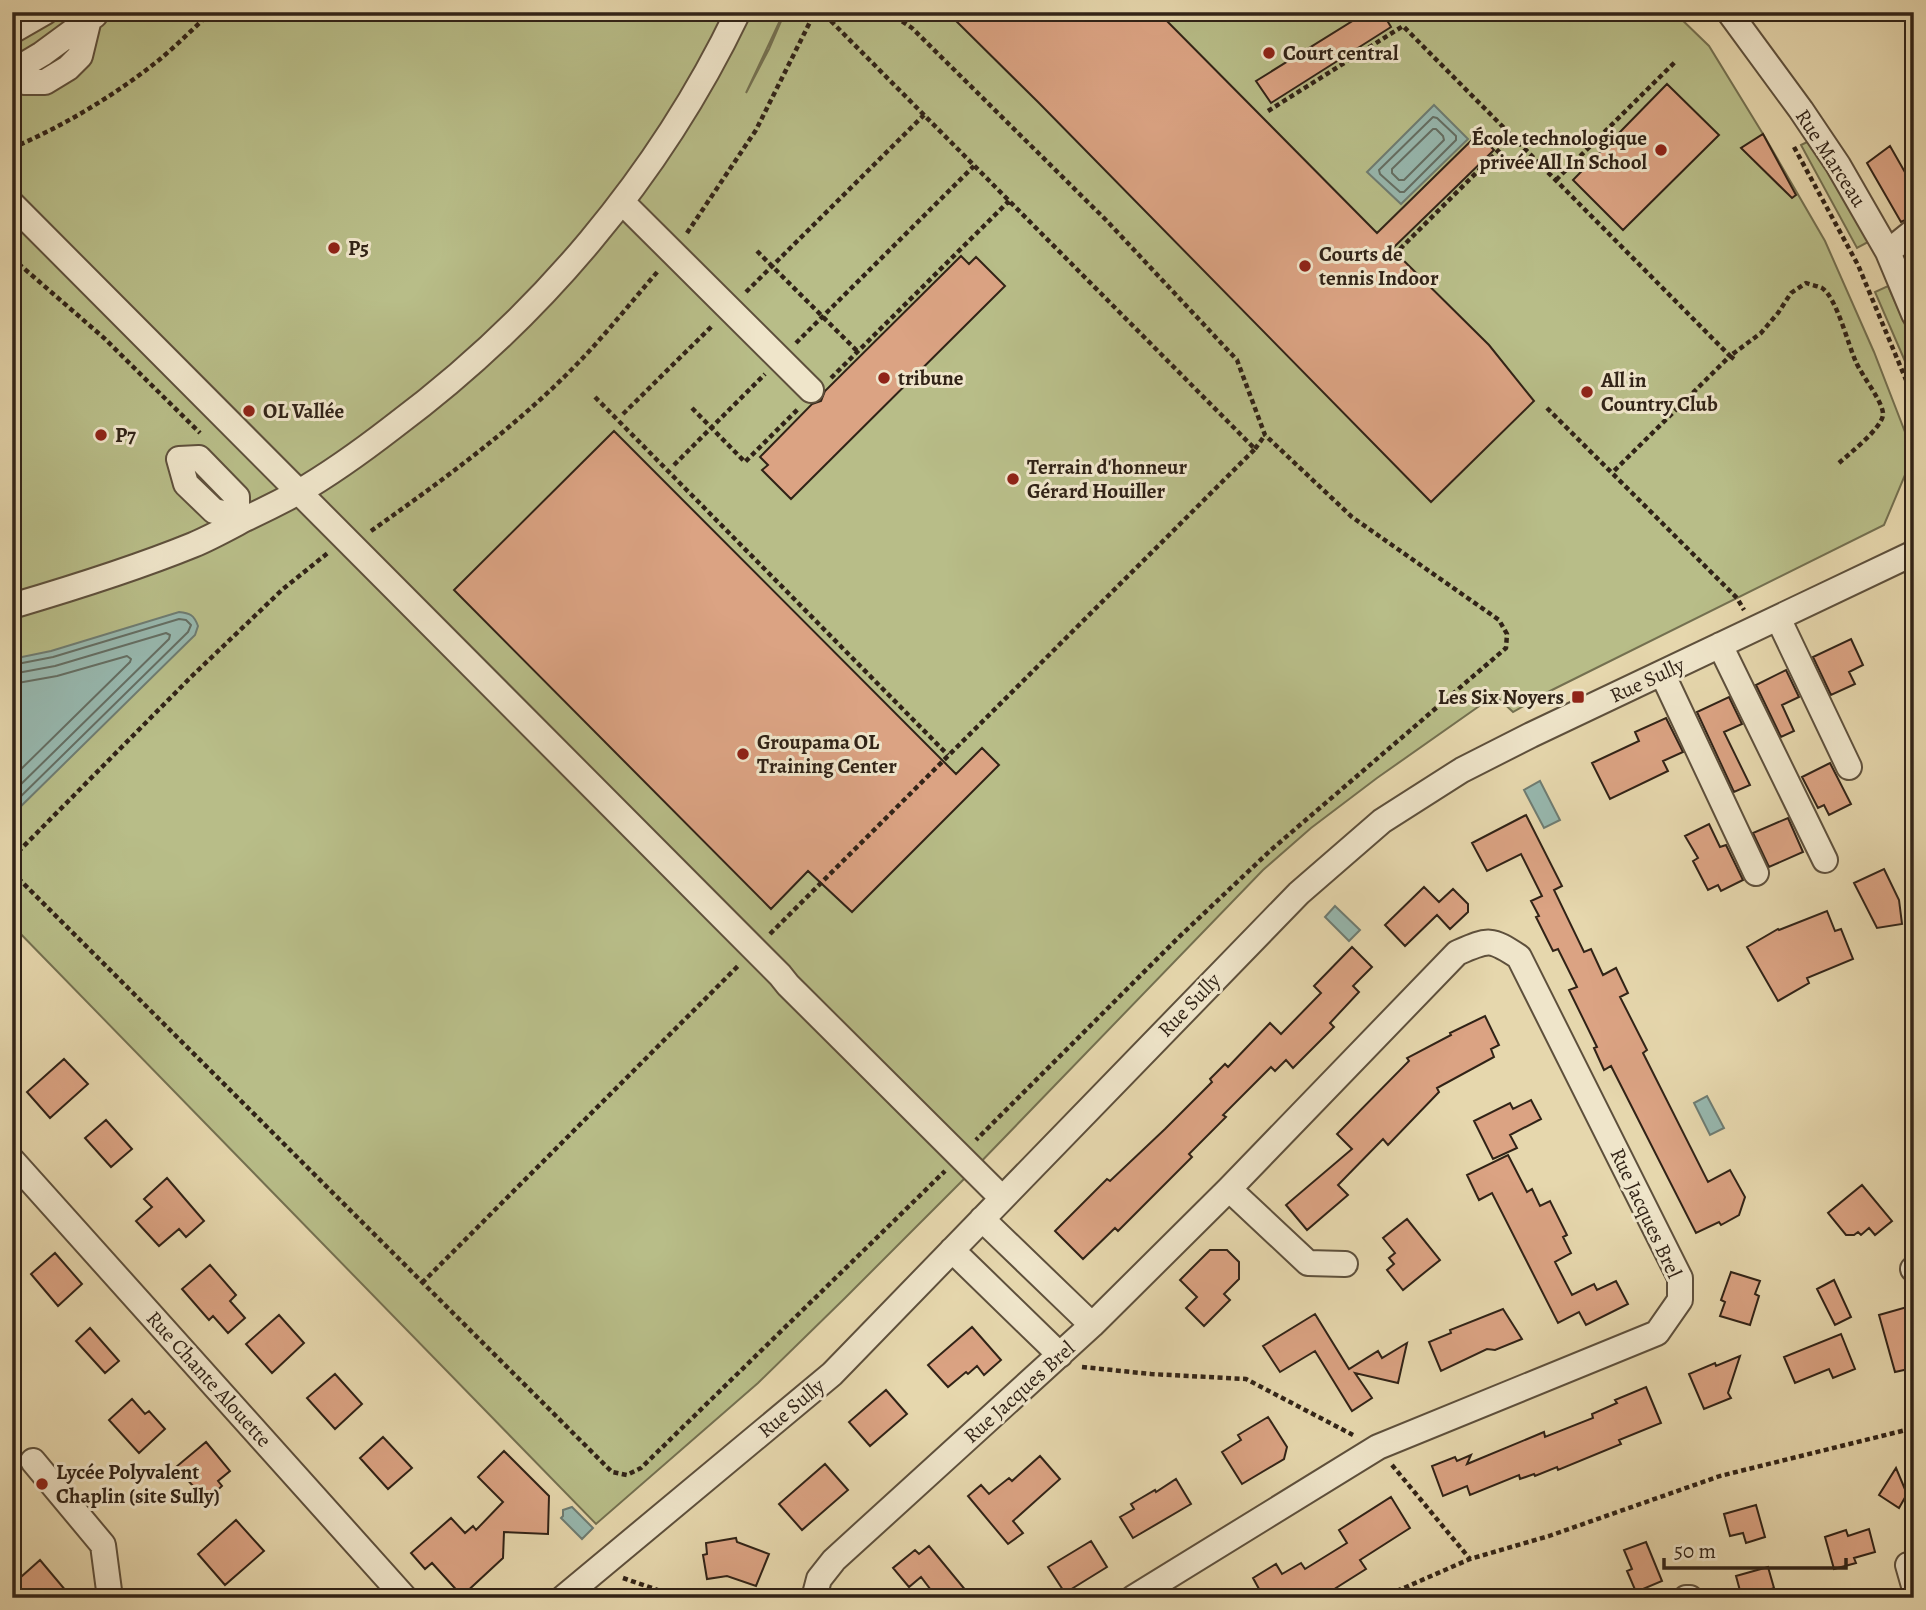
<svg xmlns="http://www.w3.org/2000/svg" width="1926" height="1610" font-family="Alegreya,serif">
<rect width="100%" height="100%" fill="#e6d7ad"/>
<filter id="stains"><feTurbulence type="fractalNoise" baseFrequency=".00286" numOctaves="4"/><feColorMatrix values="0 0 0 0 .2 0 0 0 0 .09 0 0 0 0 .02 0 0 0 .5 -.17"/></filter>
<radialGradient id="worn" r=".72"><stop offset=".6" stop-color="#630" stop-opacity="0"/><stop offset="1" stop-color="#630" stop-opacity=".3"/></radialGradient>
<path fill="#b8bd88" stroke="#747050" stroke-width="2" d="M 12,12 L 784,12 L 746,93 L 769,49 L 785,12 L 1674,12 L 1709,46 L 1763,134 L 1825,241 L 1874,352 L 1905,432 L 1907,451 L 1905,475 L 1884,525 L 1550,691 L 1513,712 L 1495,695 L 1377,778 L 1311,828 L 1263,870 L 973,1170 L 845,1298 L 758,1383 L 596,1524 L 12,925 Z
M 1811,140 L 1868,242 L 1857,248 L 1801,145 Z
M 1888,286 L 1914,345 L 1914,382 L 1875,292 Z"/>
<path fill="#97b8af" stroke="#6e7c72" stroke-width="2" d="M 1434,105 L 1468,139 L 1401,204 L 1367,172 Z
M 179,612 C 190,613 194,615 198,626 L 195,635 L 12,815 L 12,659 L 51,651 Z
M 1540,781 L 1560,820 L 1544,828 L 1524,790 Z
M 1335,906 L 1360,930 L 1349,941 L 1325,917 Z
M 1707,1096 L 1724,1128 L 1710,1135 L 1694,1103 Z
M 572,1507 L 593,1528 L 582,1539 L 561,1518 L 563,1516 L 563,1510 Z"/>
<g fill="none" stroke-linecap="round" stroke-linejoin="round">
<path stroke="#646e63" stroke-width="2" d="M 1433,117 L 1437,118 L 1456,136 L 1456,140 L 1404,192 L 1400,192 L 1380,174 L 1379,170 Z
M 1433,129 L 1436,129 L 1443,136 L 1444,140 L 1404,180 L 1399,180 L 1392,173 L 1392,169 Z
M 12,665 L 53,657 L 179,619 L 186,620 L 191,625 L 188,632 L 12,805
M 12,674 L 55,666 L 166,633 L 170,635 L 169,639 L 12,793
M 12,684 L 57,676 L 127,656 L 131,659 L 130,662 L 12,778"/>
</g>
<path fill="#dba383" stroke="#312317" stroke-width="2" d="M 947,12 L 1158,12 L 1377,233 L 1478,134 L 1494,150 L 1392,249 L 1489,345 L 1534,401 L 1431,502 L 1038,102 Z
M 1367,12 L 1382,12 L 1391,27 L 1271,103 L 1256,81 Z
M 1667,84 L 1719,135 L 1623,230 L 1573,180 Z
M 1763,134 L 1796,195 L 1792,198 L 1741,148 Z
M 1890,146 L 1914,188 L 1914,216 L 1901,222 L 1867,163 Z
M 961,256 L 969,264 L 976,257 L 1005,286 L 791,499 L 762,470 L 768,465 L 760,457 L 812,404 L 821,401 L 825,391 Z
M 614,431 L 956,774 L 982,748 L 999,765 L 852,912 L 808,871 L 771,909 L 454,590 Z
M 1851,639 L 1863,665 L 1849,672 L 1855,684 L 1831,695 L 1813,657 Z
M 1786,670 L 1799,697 L 1782,705 L 1794,731 L 1781,737 L 1756,685 Z
M 1729,697 L 1742,724 L 1724,732 L 1750,785 L 1734,792 L 1697,712 Z
M 1666,718 L 1683,752 L 1663,761 L 1668,771 L 1610,799 L 1592,763 L 1639,741 L 1635,732 Z
M 1830,763 L 1851,804 L 1829,815 L 1824,805 L 1818,808 L 1802,777 Z
M 1526,815 L 1562,886 L 1554,890 L 1584,952 L 1591,949 L 1603,975 L 1616,968 L 1628,993 L 1620,997 L 1647,1050 L 1643,1053 L 1708,1182 L 1730,1170 L 1745,1197 L 1739,1215 L 1721,1225 L 1719,1222 L 1696,1233 L 1611,1066 L 1604,1070 L 1594,1048 L 1597,1047 L 1569,990 L 1577,987 L 1558,949 L 1553,951 L 1536,917 L 1539,916 L 1531,901 L 1542,896 L 1521,854 L 1487,871 L 1472,843 Z
M 1788,818 L 1803,852 L 1769,867 L 1753,833 Z
M 1709,824 L 1720,847 L 1726,845 L 1743,880 L 1721,891 L 1718,885 L 1708,890 L 1693,861 L 1698,858 L 1685,836 Z
M 1884,869 L 1899,900 L 1902,924 L 1877,928 L 1854,883 Z
M 1424,887 L 1439,902 L 1453,889 L 1468,904 L 1468,912 L 1450,929 L 1437,915 L 1405,946 L 1385,925 Z
M 1827,911 L 1835,931 L 1841,929 L 1853,959 L 1807,978 L 1809,983 L 1778,1001 L 1747,947 L 1778,929 L 1779,930 Z
M 1352,947 L 1372,967 L 1353,986 L 1359,992 L 1330,1023 L 1334,1027 L 1293,1068 L 1286,1060 L 1275,1071 L 1271,1067 L 1223,1115 L 1226,1117 L 1189,1154 L 1192,1157 L 1118,1231 L 1115,1228 L 1083,1259 L 1055,1231 L 1107,1179 L 1110,1181 L 1165,1129 L 1212,1082 L 1210,1079 L 1225,1064 L 1228,1067 L 1270,1023 L 1281,1034 L 1321,993 L 1314,986 Z
M 1485,1016 L 1499,1045 L 1491,1049 L 1494,1057 L 1437,1088 L 1439,1092 L 1388,1145 L 1383,1139 L 1338,1185 L 1348,1195 L 1307,1230 L 1286,1205 L 1352,1149 L 1337,1134 L 1409,1061 L 1407,1058 L 1451,1035 L 1450,1033 Z
M 64,1059 L 88,1084 L 50,1118 L 27,1092 Z
M 1531,1100 L 1541,1119 L 1510,1135 L 1517,1148 L 1493,1159 L 1474,1121 L 1510,1103 L 1513,1109 Z
M 106,1120 L 132,1149 L 111,1167 L 85,1138 Z
M 1508,1155 L 1527,1192 L 1532,1189 L 1540,1206 L 1550,1201 L 1567,1235 L 1563,1237 L 1571,1253 L 1555,1262 L 1572,1295 L 1594,1284 L 1597,1290 L 1616,1281 L 1628,1304 L 1586,1325 L 1579,1312 L 1558,1323 L 1492,1193 L 1479,1200 L 1467,1175 Z
M 167,1178 L 204,1221 L 186,1237 L 179,1229 L 159,1246 L 136,1221 L 152,1207 L 144,1199 Z
M 1862,1185 L 1892,1221 L 1875,1235 L 1869,1228 L 1861,1235 L 1858,1232 L 1854,1235 L 1846,1235 L 1828,1213 Z
M 1407,1219 L 1440,1260 L 1403,1290 L 1387,1270 L 1394,1264 L 1389,1258 L 1395,1253 L 1383,1238 Z
M 1210,1250 L 1227,1250 L 1239,1262 L 1239,1279 L 1224,1294 L 1230,1300 L 1204,1326 L 1186,1308 L 1197,1297 L 1180,1280 Z
M 55,1253 L 82,1284 L 58,1306 L 31,1274 Z
M 210,1265 L 236,1295 L 230,1301 L 245,1318 L 228,1333 L 213,1316 L 209,1320 L 182,1289 Z
M 1731,1272 L 1760,1281 L 1755,1294 L 1759,1296 L 1750,1325 L 1720,1316 L 1725,1302 L 1721,1300 Z
M 1834,1280 L 1851,1317 L 1835,1325 L 1817,1289 Z
M 1914,1305 L 1914,1352 L 1909,1353 L 1913,1368 L 1895,1372 L 1879,1315 Z
M 1503,1309 L 1522,1339 L 1495,1350 L 1487,1349 L 1441,1371 L 1429,1342 L 1451,1333 L 1450,1330 Z
M 1315,1314 L 1349,1369 L 1378,1351 L 1382,1358 L 1407,1343 L 1398,1383 L 1355,1373 L 1372,1398 L 1352,1411 L 1315,1351 L 1280,1372 L 1263,1346 Z
M 279,1315 L 304,1343 L 272,1373 L 246,1344 Z
M 972,1327 L 1001,1360 L 984,1375 L 977,1366 L 968,1374 L 966,1372 L 948,1387 L 928,1365 Z
M 90,1328 L 119,1361 L 105,1373 L 76,1341 Z
M 1841,1334 L 1855,1369 L 1833,1378 L 1829,1369 L 1795,1383 L 1784,1357 Z
M 1740,1356 L 1728,1393 L 1731,1398 L 1704,1409 L 1689,1374 L 1715,1363 L 1716,1366 Z
M 335,1374 L 362,1404 L 335,1429 L 307,1398 Z
M 1646,1387 L 1661,1423 L 1619,1440 L 1621,1444 L 1558,1470 L 1557,1467 L 1535,1476 L 1534,1474 L 1520,1479 L 1519,1475 L 1470,1495 L 1467,1486 L 1443,1496 L 1432,1466 L 1455,1457 L 1457,1461 L 1471,1455 L 1467,1464 L 1544,1432 L 1545,1437 L 1593,1418 L 1592,1414 L 1617,1403 L 1615,1400 Z
M 886,1390 L 907,1414 L 870,1446 L 849,1422 Z
M 132,1399 L 145,1414 L 149,1411 L 165,1429 L 139,1453 L 109,1420 Z
M 1268,1417 L 1287,1447 L 1284,1459 L 1242,1484 L 1222,1452 L 1241,1440 L 1238,1435 Z
M 383,1437 L 412,1468 L 388,1489 L 360,1458 Z
M 206,1442 L 230,1471 L 218,1481 L 222,1486 L 211,1496 L 202,1496 L 176,1467 Z
M 504,1451 L 549,1496 L 548,1534 L 504,1532 L 503,1558 L 462,1596 L 432,1563 L 425,1569 L 411,1553 L 451,1518 L 465,1533 L 473,1526 L 476,1530 L 503,1502 L 478,1477 Z
M 1040,1456 L 1060,1479 L 1013,1521 L 1023,1533 L 1008,1544 L 968,1496 L 981,1485 L 989,1494 L 1009,1478 L 1012,1481 Z
M 825,1464 L 848,1490 L 802,1530 L 779,1504 Z
M 1896,1468 L 1907,1494 L 1899,1508 L 1879,1495 Z
M 1176,1479 L 1191,1504 L 1133,1538 L 1120,1517 L 1134,1509 L 1131,1504 L 1155,1490 L 1156,1492 Z
M 1391,1497 L 1410,1528 L 1360,1560 L 1366,1569 L 1320,1598 L 1264,1598 L 1253,1578 L 1276,1564 L 1282,1574 L 1301,1563 L 1305,1569 L 1347,1543 L 1339,1530 Z
M 1756,1505 L 1765,1537 L 1746,1543 L 1743,1533 L 1730,1536 L 1724,1514 Z
M 236,1520 L 264,1551 L 225,1585 L 198,1554 Z
M 1869,1529 L 1875,1552 L 1854,1558 L 1856,1563 L 1834,1569 L 1825,1537 L 1846,1530 L 1848,1536 Z
M 736,1538 L 737,1542 L 769,1554 L 756,1586 L 727,1576 L 707,1579 L 703,1555 L 707,1554 L 706,1543 Z
M 1091,1541 L 1107,1567 L 1065,1593 L 1048,1567 Z
M 1646,1542 L 1662,1581 L 1636,1592 L 1627,1571 L 1632,1569 L 1624,1550 Z
M 929,1546 L 972,1598 L 937,1598 L 921,1577 L 909,1587 L 893,1568 L 915,1550 L 919,1554 Z
M 40,1560 L 72,1598 L 12,1598 L 12,1585 Z
M 1768,1567 L 1774,1588 L 1769,1590 L 1772,1598 L 1742,1598 L 1736,1576 Z"/>
<g fill="none" stroke-linecap="round" stroke-linejoin="round">
<g stroke="#5e503c" stroke-width="28">
<path id="minor" d="M 1729,12 L 1801,110 L 1838,165 L 1888,252 L 1914,314
M 12,31 L 45,12
M 12,72 L 42,54 L 95,15
M 12,79 L 25,82 L 45,82 L 68,68 L 80,56 L 89,19
M 622,202 L 811,390
M 12,204 L 780,975 L 788,985 L 1002,1198
M 1888,252 L 1914,231
M 199,458 L 237,497 L 237,516 L 214,511 L 186,484 L 179,459 Z
M 12,606 C 73,588 134,569 193,545 C 210,538 228,528 245,519 C 262,511 280,502 297,493 C 330,474 362,451 393,427 C 538,319 659,177 738,12
M 1778,618 L 1849,767
M 1720,645 L 1825,860
M 1662,673 L 1756,873
M 12,1160 L 405,1598
M 1229,1189 L 1308,1263 L 1345,1264
M 982,1219 L 1092,1325
M 952,1250 L 1060,1355
M 1913,1269 L 1914,1269
M 33,1461 L 103,1545 L 110,1598
M 1908,1565 L 1914,1586
M 563,1598 L 832,1374 L 1299,893 L 1382,821 L 1462,770 L 1531,735 L 1914,553
M 814,1598 L 819,1579 L 834,1560 L 1092,1325 L 1229,1189 L 1457,953 C 1489,939 1490,938 1519,957 L 1680,1278 L 1680,1300 L 1657,1333 L 1378,1447 L 1133,1598
M 1686,1598 L 1690,1598"/>
</g>
<path stroke="#312317" stroke-width="4.5" stroke-dasharray="5 3.5" stroke-linecap="butt" d="M 888,12 L 912,28 L 1107,221 L 1237,360 L 1265,435 L 1352,517 L 1499,620 L 1507,634 L 1506,648 L 1272,849 L 1180,936 L 976,1140
M 1268,111 L 1403,26 L 1730,356 L 1612,473
M 1794,147 L 1858,265 L 1914,399
M 12,148 C 64,126 115,95 159,60 C 177,45 194,28 211,12
M 1556,180 L 1675,62
M 687,233 L 756,130 L 815,12
M 1400,249 L 1513,136
M 757,251 L 857,351
M 12,258 L 104,338 L 200,433
M 746,292 L 924,115
M 796,343 L 974,166
M 1734,359 L 1730,356 L 1761,333 L 1778,313 L 1791,293 L 1806,283 C 1811,285 1818,286 1822,288 C 1837,298 1848,345 1856,362 C 1862,376 1884,403 1883,415 C 1881,429 1850,453 1839,463
M 831,378 L 1009,201
M 595,397 L 948,755
M 692,408 L 745,462 L 799,408
M 1547,408 L 1737,598 L 1744,610
M 623,414 L 712,326
M 1255,449 L 1265,435
M 674,465 L 765,374
M 371,531 C 443,480 516,427 578,363 C 606,334 632,301 659,270
M 12,858 L 191,677 L 283,589 L 329,552
M 12,872 L 612,1472 L 627,1475 L 641,1468 L 945,1171
M 770,934 L 1255,449 L 822,12
M 422,1283 L 739,965
M 1082,1367 L 1151,1374 L 1246,1379 L 1353,1435
M 1392,1465 L 1470,1559
M 623,1578 L 672,1595 L 688,1598
M 1381,1598 L 1470,1559 L 1549,1536 L 1720,1476 L 1914,1428"/>
<use href="#minor" stroke="#efe5ca" stroke-width="24"/>
</g>
<g fill="#8f2418" stroke="#efe5ca" stroke-width="2.5">
<circle cx="1269" cy="53" r="7"/>
<circle cx="1661" cy="150" r="7"/>
<circle cx="334" cy="248" r="7"/>
<circle cx="1305" cy="266" r="7"/>
<circle cx="884" cy="378" r="7"/>
<circle cx="1587" cy="392" r="7"/>
<circle cx="249" cy="411" r="7"/>
<circle cx="101" cy="435" r="7"/>
<circle cx="1013" cy="479" r="7"/>
<rect x="1571" y="690" width="14" height="14" rx="3.5"/>
<circle cx="743" cy="754" r="7"/>
<circle cx="42" cy="1484" r="7"/>
</g>
<g text-anchor="middle" stroke-width="6" stroke-linejoin="round" paint-order="stroke">
<g font-size="21" font-weight="bold" fill="#312317" stroke="#efe5ca" text-anchor="start">
<text x="1283" y="60">Court central</text>
<text x="1647" y="145" text-anchor="end">École technologique<tspan x="1647" dy="24">privée All In School</tspan></text>
<text x="348" y="255">P5</text>
<text x="1319" y="261">Courts de<tspan x="1319" dy="24">tennis Indoor</tspan></text>
<text x="898" y="385">tribune</text>
<text x="1601" y="387">All in<tspan x="1601" dy="24">Country Club</tspan></text>
<text x="263" y="418">OL Vallée</text>
<text x="115" y="442">P7</text>
<text x="1027" y="474">Terrain d'honneur<tspan x="1027" dy="24">Gérard Houiller</tspan></text>
<text x="1564" y="704" text-anchor="end">Les Six Noyers</text>
<text x="757" y="749">Groupama OL<tspan x="757" dy="24">Training Center</tspan></text>
<text x="56" y="1479">Lycée Polyvalent<tspan x="56" dy="24">Chaplin (site Sully)</tspan></text>
</g>
<g font-size="21" fill="#312317" stroke="#efe5ca">
<text transform="translate(1831 158) rotate(57)" y="7">Rue Marceau</text>
<text transform="translate(1647 680) rotate(-25)" y="7">Rue Sully</text>
<text transform="translate(1189 1005) rotate(-46)" y="7">Rue Sully</text>
<text transform="translate(1646 1213) rotate(65)" y="7">Rue Jacques Brel</text>
<text transform="translate(209 1379) rotate(48)" y="7">Rue Chante Alouette</text>
<text transform="translate(1019 1392) rotate(-42)" y="7">Rue Jacques Brel</text>
<text transform="translate(791 1408) rotate(-40)" y="7">Rue Sully</text>
</g>
</g>
<rect width="1926" height="1610" fill="none" stroke="#e6d7ad" stroke-width="42"/>
<rect x="14" y="14" width="1898" height="1582" fill="none" stroke="#312317" stroke-width="3.5"/>
<rect x="21" y="21" width="1884" height="1568" fill="none" stroke="#312317" stroke-width="2"/>
<path d="M1664 1558v10h182v-10" fill="none" stroke="#312317" stroke-width="3.5"/>
<text x="1674" y="1558" font-size="21" fill="#312317" stroke="#efe5ca" stroke-width="5" paint-order="stroke">50 m</text>
<rect width="100%" height="100%" filter="url(#stains)"/>
<rect width="100%" height="100%" fill="url(#worn)"/>
</svg>
